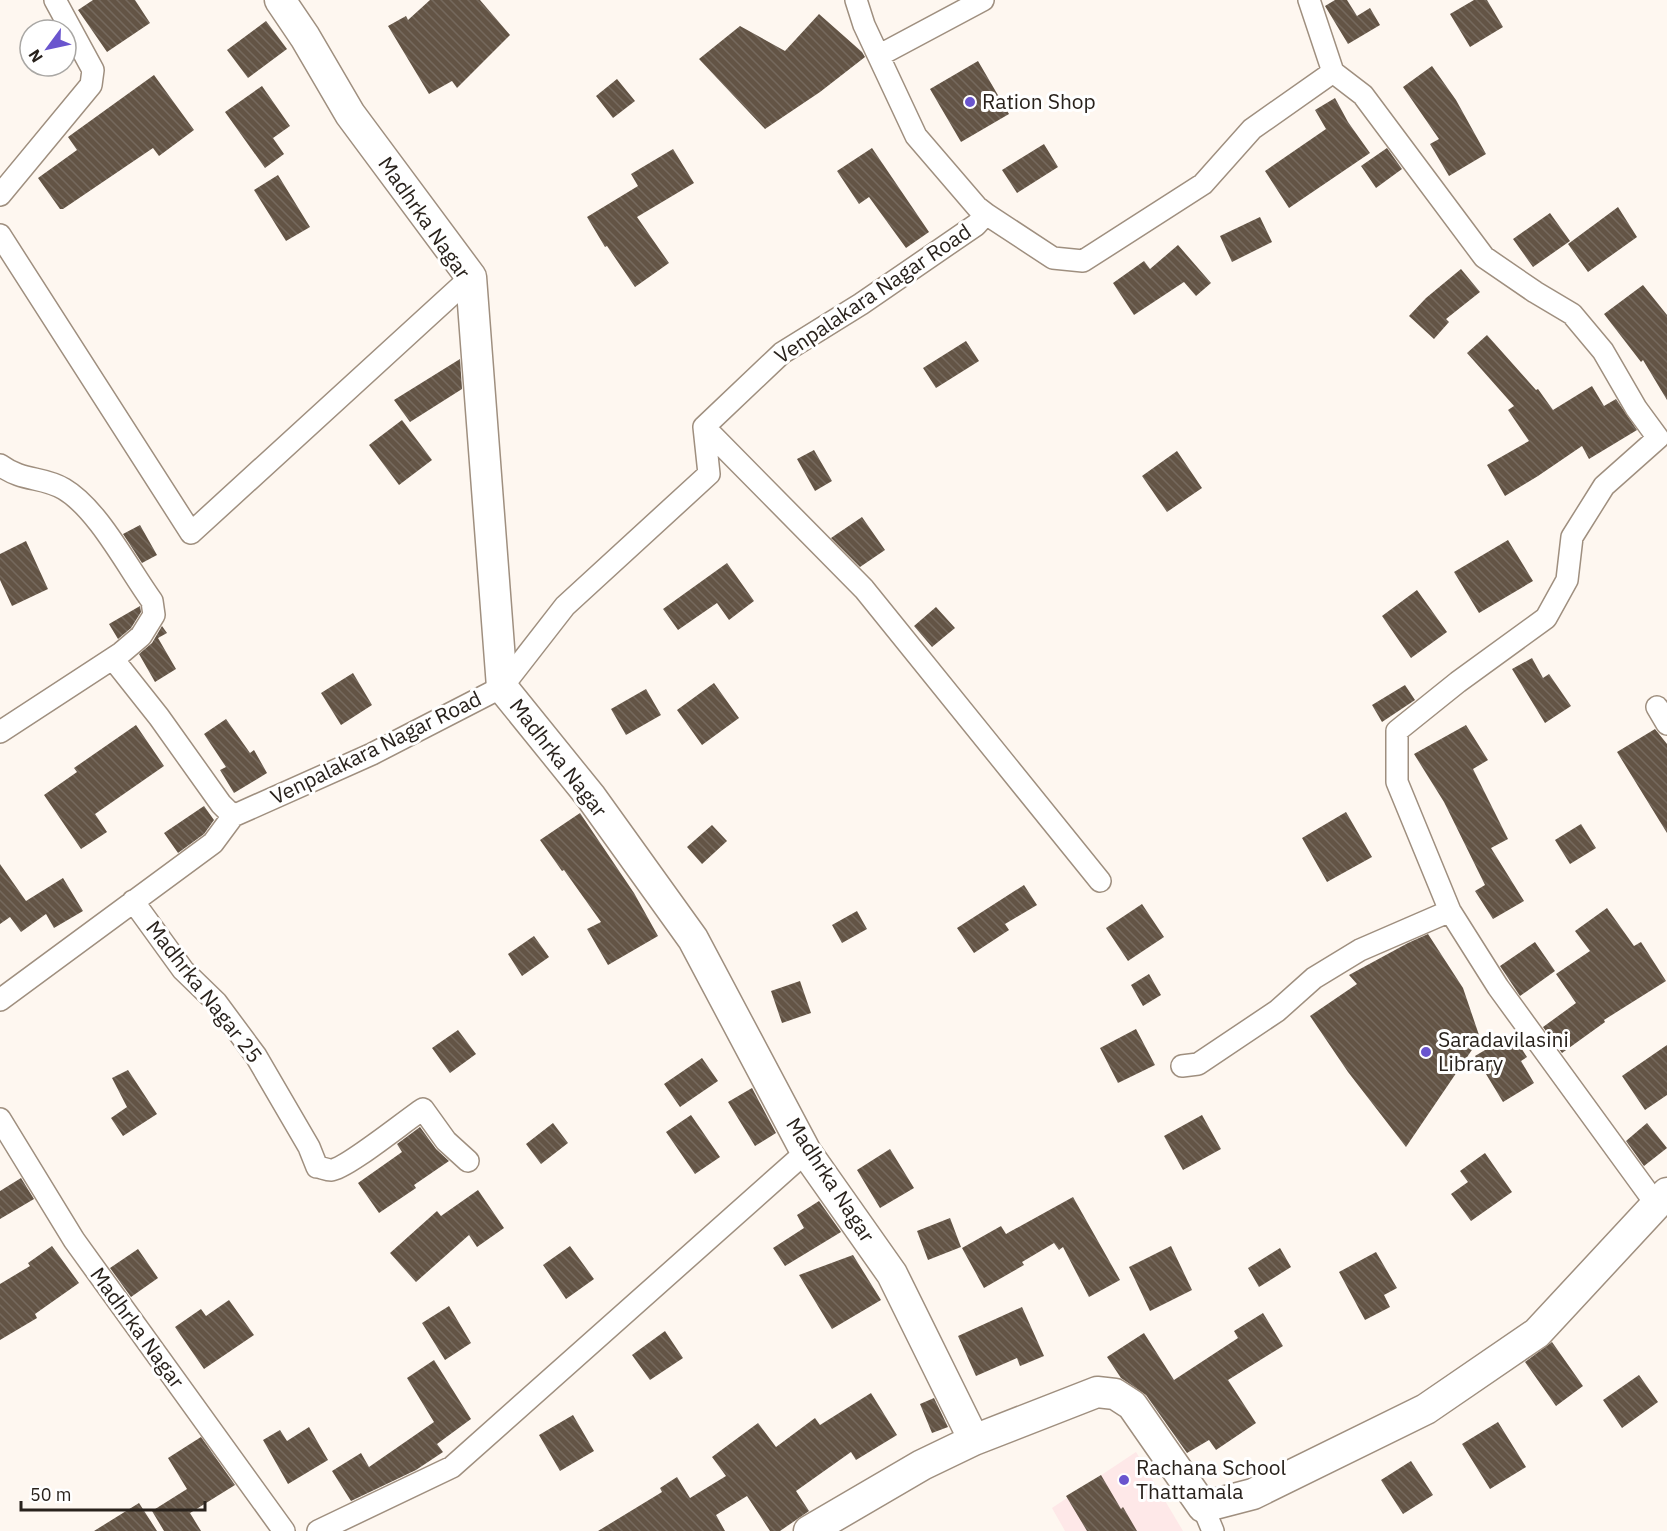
<svg xmlns="http://www.w3.org/2000/svg" width="1667" height="1531" font-family="'IBM Plex Sans',sans-serif">
<defs>
<pattern id="building-back-hatch" width="6" height="6" patternUnits="userSpaceOnUse" patternTransform="scale(1.5)"><rect width="6" height="6" fill="#635445"/><path d="M-1 5l2 2M0 0l6 6M5-1l2 2" fill="none" stroke="#75695d"/></pattern>
</defs>
<rect width="100%" height="100%" fill="#fef7f0"/>
<path fill="#fee8e8" d="M 1136,1452 L 1183,1531 L 1065,1531 L 1052,1508 Z"/>
<path fill="url(#building-back-hatch)" d="M 93,0 L 135,0 L 150,23 L 107,52 L 78,10 Z
M 430,0 L 480,0 L 510,35 L 457,88 L 452,81 L 429,94 L 388,26 L 406,16 L 408,20 Z
M 1335,0 L 1347,0 L 1357,16 L 1370,8 L 1380,25 L 1348,44 L 1325,6 Z
M 1474,0 L 1487,0 L 1503,27 L 1470,47 L 1450,14 Z
M 819,14 L 862,52 L 865,57 L 820,92 L 765,129 L 699,59 L 740,26 L 785,51 Z
M 266,21 L 287,49 L 248,78 L 227,50 Z
M 978,61 L 1009,114 L 961,142 L 930,89 Z
M 1432,66 L 1456,100 L 1486,154 L 1449,176 L 1430,144 L 1439,139 L 1403,87 Z
M 154,75 L 194,130 L 159,156 L 153,148 L 63,209 L 60,209 L 38,178 L 77,150 L 68,137 Z
M 617,79 L 635,101 L 613,118 L 596,96 Z
M 262,86 L 290,126 L 273,138 L 284,154 L 265,168 L 225,112 Z
M 1335,98 L 1348,122 L 1370,153 L 1289,208 L 1265,171 L 1326,129 L 1315,110 Z
M 1044,144 L 1058,167 L 1017,193 L 1002,170 Z
M 872,148 L 929,232 L 906,248 L 869,197 L 859,204 L 837,171 Z
M 1387,148 L 1402,169 L 1376,188 L 1361,166 Z
M 673,149 L 694,183 L 637,217 L 669,263 L 635,287 L 607,246 L 605,247 L 587,217 L 638,186 L 631,174 Z
M 278,175 L 310,227 L 286,241 L 254,190 Z
M 1618,207 L 1637,237 L 1588,272 L 1568,244 Z
M 1550,213 L 1570,241 L 1533,267 L 1513,239 Z
M 1260,217 L 1272,242 L 1232,262 L 1220,236 Z
M 1178,245 L 1211,283 L 1196,296 L 1184,282 L 1134,315 L 1113,283 L 1144,261 L 1150,269 Z
M 1461,269 L 1480,292 L 1446,319 L 1449,322 L 1434,339 L 1409,316 L 1426,298 Z
M 1643,285 L 1667,315 L 1667,400 L 1643,360 L 1641,362 L 1604,314 Z
M 1487,335 L 1536,390 L 1538,389 L 1553,410 L 1592,386 L 1604,406 L 1616,399 L 1637,430 L 1589,459 L 1582,446 L 1538,476 L 1505,496 L 1487,465 L 1529,441 L 1508,410 L 1514,406 L 1467,353 Z
M 966,341 L 979,361 L 936,388 L 923,368 Z
M 460,359 L 462,389 L 410,422 L 394,400 Z
M 402,420 L 432,460 L 399,485 L 369,445 Z
M 814,450 L 832,481 L 815,491 L 797,459 Z
M 1177,451 L 1202,488 L 1167,512 L 1142,476 Z
M 862,517 L 885,550 L 860,567 L 831,538 Z
M 140,525 L 157,555 L 142,563 L 123,534 Z
M 1508,540 L 1533,581 L 1479,613 L 1454,572 Z
M 26,541 L 48,589 L 12,606 L 0,580 L 0,554 Z
M 727,563 L 754,601 L 729,620 L 717,603 L 678,630 L 663,609 Z
M 1417,590 L 1447,632 L 1411,658 L 1382,616 Z
M 140,606 L 141,612 L 131,628 L 118,639 L 109,624 Z
M 936,607 L 955,628 L 932,647 L 914,626 Z
M 162,626 L 167,633 L 158,638 L 176,669 L 155,682 L 139,654 L 152,643 Z
M 1532,658 L 1543,678 L 1549,674 L 1571,706 L 1545,723 L 1512,669 Z
M 353,673 L 372,705 L 341,725 L 321,693 Z
M 714,683 L 739,718 L 702,745 L 677,710 Z
M 1405,685 L 1415,700 L 1382,722 L 1372,705 Z
M 646,689 L 661,715 L 626,735 L 611,709 Z
M 226,719 L 250,753 L 254,750 L 267,773 L 234,793 L 220,770 L 226,767 L 204,734 Z
M 136,725 L 164,766 L 95,814 L 107,832 L 81,849 L 44,795 L 77,772 L 74,768 Z
M 1466,725 L 1488,760 L 1473,769 L 1508,839 L 1491,848 L 1524,901 L 1493,919 L 1475,891 L 1485,885 L 1444,802 L 1414,754 Z
M 1655,729 L 1667,744 L 1667,833 L 1617,752 Z
M 204,806 L 214,820 L 204,834 L 178,853 L 164,833 Z
M 1346,812 L 1372,857 L 1327,882 L 1302,838 Z
M 580,813 L 634,893 L 658,936 L 608,965 L 587,929 L 601,922 L 564,870 L 562,871 L 540,840 Z
M 1581,824 L 1596,848 L 1570,864 L 1555,840 Z
M 712,825 L 727,841 L 702,864 L 687,847 Z
M 0,864 L 26,901 L 63,878 L 83,911 L 54,928 L 46,914 L 21,932 L 10,917 L 0,924 Z
M 1024,885 L 1037,905 L 1005,924 L 1009,930 L 974,953 L 957,928 Z
M 1142,904 L 1164,937 L 1128,961 L 1106,928 Z
M 1607,908 L 1634,946 L 1641,942 L 1666,981 L 1604,1020 L 1605,1022 L 1562,1053 L 1543,1027 L 1576,1003 L 1556,974 L 1590,951 L 1575,931 Z
M 857,911 L 867,929 L 842,943 L 832,925 Z
M 1428,934 L 1463,988 L 1480,1038 L 1406,1147 L 1348,1072 L 1310,1016 L 1357,984 L 1349,975 L 1408,943 Z
M 534,936 L 549,957 L 522,976 L 508,954 Z
M 1535,942 L 1555,971 L 1520,996 L 1500,966 Z
M 1149,974 L 1161,995 L 1143,1006 L 1131,985 Z
M 800,981 L 811,1013 L 782,1023 L 771,991 Z
M 1136,1029 L 1155,1065 L 1118,1083 L 1100,1048 Z
M 458,1030 L 476,1054 L 450,1073 L 432,1048 Z
M 1512,1034 L 1527,1057 L 1521,1061 L 1534,1083 L 1503,1102 L 1475,1056 Z
M 1667,1045 L 1667,1095 L 1645,1110 L 1622,1076 Z
M 702,1058 L 718,1081 L 680,1107 L 664,1084 Z
M 128,1070 L 157,1114 L 123,1136 L 111,1118 L 127,1107 L 112,1078 Z
M 752,1088 L 776,1133 L 755,1146 L 728,1102 Z
M 691,1115 L 720,1157 L 695,1174 L 666,1132 Z
M 1202,1115 L 1221,1149 L 1183,1170 L 1164,1136 Z
M 553,1123 L 568,1143 L 541,1164 L 526,1144 Z
M 1647,1123 L 1667,1148 L 1644,1166 L 1626,1141 Z
M 420,1127 L 436,1149 L 449,1161 L 414,1185 L 416,1188 L 379,1213 L 358,1183 L 402,1152 L 397,1144 Z
M 890,1149 L 914,1188 L 880,1208 L 857,1170 Z
M 1485,1153 L 1512,1192 L 1471,1221 L 1451,1194 L 1468,1182 L 1460,1171 Z
M 21,1178 L 34,1199 L 0,1219 L 0,1191 Z
M 478,1190 L 504,1228 L 477,1247 L 469,1235 L 416,1282 L 390,1253 L 437,1211 L 441,1216 Z
M 1073,1197 L 1120,1280 L 1089,1297 L 1063,1247 L 1059,1250 L 1054,1243 L 1022,1262 L 1024,1265 L 984,1288 L 962,1248 L 1001,1226 L 1006,1234 Z
M 819,1201 L 841,1232 L 785,1266 L 773,1248 L 804,1228 L 797,1215 Z
M 950,1218 L 961,1247 L 928,1260 L 917,1231 Z
M 52,1246 L 79,1283 L 35,1314 L 37,1318 L 0,1340 L 0,1284 L 30,1266 L 28,1263 Z
M 570,1246 L 594,1279 L 566,1299 L 543,1265 Z
M 1171,1246 L 1192,1290 L 1150,1311 L 1129,1267 Z
M 1280,1248 L 1291,1267 L 1259,1287 L 1248,1268 Z
M 138,1249 L 158,1278 L 131,1297 L 110,1268 Z
M 1376,1252 L 1397,1288 L 1384,1295 L 1390,1307 L 1365,1320 L 1339,1272 Z
M 853,1255 L 881,1300 L 832,1329 L 799,1275 Z
M 229,1300 L 254,1335 L 204,1369 L 175,1327 L 201,1309 L 206,1316 Z
M 449,1306 L 471,1343 L 445,1360 L 422,1323 Z
M 1022,1307 L 1044,1356 L 1020,1366 L 1017,1358 L 976,1376 L 958,1336 Z
M 1263,1313 L 1283,1346 L 1228,1380 L 1256,1423 L 1216,1450 L 1209,1440 L 1187,1453 L 1146,1395 L 1121,1378 L 1107,1357 L 1144,1333 L 1174,1380 L 1238,1338 L 1234,1331 Z
M 665,1331 L 683,1358 L 650,1380 L 632,1355 Z
M 1552,1342 L 1583,1386 L 1556,1406 L 1525,1362 Z
M 434,1360 L 471,1419 L 437,1444 L 443,1452 L 416,1470 L 351,1501 L 332,1471 L 361,1453 L 369,1467 L 434,1422 L 407,1378 Z
M 1639,1375 L 1658,1402 L 1622,1428 L 1603,1400 Z
M 871,1393 L 897,1435 L 856,1460 L 851,1452 L 796,1491 L 809,1511 L 780,1531 L 770,1531 L 747,1496 L 716,1515 L 725,1531 L 598,1531 L 662,1492 L 660,1488 L 677,1477 L 690,1498 L 726,1476 L 712,1457 L 758,1423 L 776,1447 L 815,1418 L 820,1425 Z
M 934,1398 L 948,1427 L 932,1433 L 920,1404 Z
M 573,1415 L 594,1451 L 560,1471 L 539,1435 Z
M 1498,1422 L 1526,1467 L 1490,1489 L 1462,1444 Z
M 309,1427 L 328,1460 L 288,1484 L 263,1440 L 280,1430 L 287,1441 Z
M 201,1437 L 235,1485 L 190,1513 L 201,1531 L 164,1531 L 152,1511 L 187,1489 L 168,1458 Z
M 1411,1461 L 1433,1495 L 1403,1514 L 1381,1480 Z
M 1101,1475 L 1121,1509 L 1123,1507 L 1137,1531 L 1087,1531 L 1066,1496 Z
M 139,1503 L 157,1531 L 94,1531 Z"/>
<g fill="none" stroke-linecap="round" stroke-linejoin="round">
<g stroke="#9f8f7f" stroke-width="24">
<path id="street" d="M 1309,0 L 1333,72 L 1363,95 L 1484,257 L 1535,292 L 1572,314 L 1603,351 L 1636,408 L 1658,438 L 1604,486 L 1572,537 L 1567,580 L 1546,618 L 1458,682 L 1397,731 L 1397,782 L 1450,911 L 1498,987 L 1656,1204
M 880,55 L 983,0
M 0,195 L 91,85 L 93,70 L 55,0
M 986,214 L 1053,258 L 1083,261 L 1203,184 L 1252,129 L 1333,72
M 0,235 L 191,533 L 471,277
M 704,427 L 864,589 L 1100,881
M 0,465 C 23,482 42,476 64,489 C 98,509 128,568 152,601 L 154,615 L 141,636 L 121,653 L 0,732
M 113,659 L 159,717 L 221,804 L 233,816
M 1657,707 L 1667,724
M 133,901 L 183,970 L 216,1002 L 256,1056 L 309,1147 L 317,1167 C 321,1167 326,1170 331,1170 C 346,1169 406,1120 423,1109 L 446,1141 L 468,1161
M 0,1000 L 213,843 L 233,816 L 372,754 L 502,687 L 565,606 L 709,474 L 704,427 L 782,353 L 861,304 L 976,225 L 986,214 L 977,207 L 916,136 L 864,25 L 856,0
M 1182,1066 L 1198,1064 L 1277,1011 L 1314,978 L 1360,950 L 1450,911
M 0,1119 L 74,1240 L 284,1531
M 1203,1507 L 1213,1531
M 318,1531 L 452,1467 L 806,1152"/>
</g>
<g stroke="#9f8f7f" stroke-width="33">
<path id="secondary" d="M 280,0 L 305,37 L 350,114 L 471,277 L 502,687 L 591,797 L 693,939 L 806,1152 L 892,1274 L 974,1440
M 809,1531 L 922,1465 L 974,1440 L 1097,1392 L 1115,1394 L 1132,1405 L 1203,1507 L 1253,1494 L 1426,1409 L 1537,1333 L 1667,1193"/>
</g>
<use href="#street" stroke="#fff" stroke-width="21"/>
<use href="#secondary" stroke="#fff" stroke-width="30"/>
</g>
<g fill="#6a55ce" stroke="#fff" stroke-width="2">
<circle cx="970" cy="102" r="6"/>
<circle cx="1426" cy="1052" r="6"/>
<circle cx="1124" cy="1480" r="6"/>
</g>
<g text-anchor="middle" stroke-width="6" stroke-linejoin="round" paint-order="stroke">
<g font-size="21" fill="#29221c" stroke="#fff" text-anchor="start">
<text x="982" y="109">Ration Shop</text>
<text x="1438" y="1047">Saradavilasini<tspan x="1438" dy="24">Library</tspan></text>
<text x="1136" y="1475">Rachana School<tspan x="1136" dy="24">Thattamala</tspan></text>
</g>
<g font-size="21" fill="#29221c" stroke="#fff">
<text transform="translate(424 218) rotate(55)" y="7">Madhrka Nagar</text>
<text transform="translate(873 294) rotate(-34)" y="7">Venpalakara Nagar Road</text>
<text transform="translate(376 748) rotate(-26)" y="7">Venpalakara Nagar Road</text>
<text transform="translate(558 758) rotate(52)" y="7">Madhrka Nagar</text>
<text transform="translate(204 992) rotate(52)" y="7">Madhrka Nagar 25</text>
<text transform="translate(830 1180) rotate(57)" y="7">Madhrka Nagar</text>
<text transform="translate(137 1328) rotate(54)" y="7">Madhrka Nagar</text>
</g>
</g>
<g transform="translate(48 48) rotate(237)"><circle r="28" fill="#ffffff" stroke="#a9a7a4" stroke-width="1.5"/>
<path d="M0-4.5L10 22L0 15L-10 22Z" fill="#6a55ce"/>
<text y="-9" font-size="16" font-weight="bold" text-anchor="middle" fill="#29221c">N</text>
</g>
<path d="M21 1501v9h184v-9" fill="none" stroke="#29221c" stroke-width="3"/>
<text x="30" y="1501" font-size="18" fill="#29221c" stroke="#ffffff" stroke-width="4.5" paint-order="stroke">50 m</text>
</svg>
